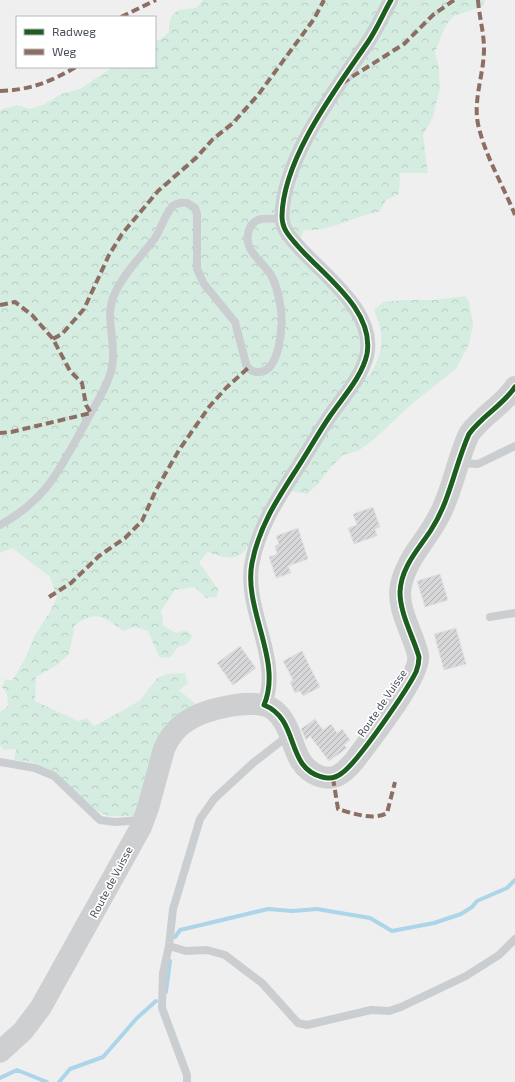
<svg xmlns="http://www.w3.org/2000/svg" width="515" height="1082" font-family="'Exo 2',sans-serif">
<defs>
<pattern id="forest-crowns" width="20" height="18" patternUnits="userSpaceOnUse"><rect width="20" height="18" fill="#d5ede1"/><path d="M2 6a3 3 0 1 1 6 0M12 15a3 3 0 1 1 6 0" fill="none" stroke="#b8cdc3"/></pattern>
<pattern id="building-hatch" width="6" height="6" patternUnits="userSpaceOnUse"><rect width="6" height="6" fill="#d7d7d9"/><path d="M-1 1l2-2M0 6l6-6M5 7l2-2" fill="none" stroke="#b0b1b3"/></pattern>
</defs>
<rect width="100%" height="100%" fill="#f0efef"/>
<path fill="url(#forest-crowns)" d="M 203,0 L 486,0 L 481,7 L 454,16 L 446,25 L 435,52 L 439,68 L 440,88 L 433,117 L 423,135 L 428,173 L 400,173 L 399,194 L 386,200 L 379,212 C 353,216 331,232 304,230 L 295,250 L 316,276 L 343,299 L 362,336 L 364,372 L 368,377 C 384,354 385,335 374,310 L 383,302 L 403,300 L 436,300 L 465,296 L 469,302 L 473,324 L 469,344 L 456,369 L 413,403 L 371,442 L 358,451 L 343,455 L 330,468 L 318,484 L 307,494 L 285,490 C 275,505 251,553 235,557 C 226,559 216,555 208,552 L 199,562 L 218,589 L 217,597 L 206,598 L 195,587 L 175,590 L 161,611 L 164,626 L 176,633 L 186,630 L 193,636 L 187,644 L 178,647 L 170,658 L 159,657 L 148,631 L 134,627 L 123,631 C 104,617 97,610 75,625 L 69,654 L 57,665 L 36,677 L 35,701 L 78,721 L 87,718 L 94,726 L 129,707 L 140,700 L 157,678 L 167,674 L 185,673 L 188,683 L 179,690 L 199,707 L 184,714 L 141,816 L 109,816 L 98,812 L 48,770 L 32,762 L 14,760 L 16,749 L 4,750 L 0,745 L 0,712 L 8,706 L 7,694 L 2,687 L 5,679 L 12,681 L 26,657 L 35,635 L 50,612 L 57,597 L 50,577 L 12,548 L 0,553 L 0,110 L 17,105 L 30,109 L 45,104 L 61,94 L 80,89 L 113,67 L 155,67 L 155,41 L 161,39 L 169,32 C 169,11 176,9 196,8 Z"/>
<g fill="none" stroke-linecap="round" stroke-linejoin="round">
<path stroke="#acd5e9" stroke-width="4" d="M 175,937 L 180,930 L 268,909 L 293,911 L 317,909 L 370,918 L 392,931 L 434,923 L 461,914 L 472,907 L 477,901 L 507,888 L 515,880
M 166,992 L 170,961
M 0,1078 L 17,1070 L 47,1082
M 59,1082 L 70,1069 L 103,1057 L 137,1018 L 156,1001"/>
</g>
<path fill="url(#building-hatch)" stroke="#e1e1e2" d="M 373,507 L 380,527 L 375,529 L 377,536 L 354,544 L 348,528 L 357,525 L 353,514 Z
M 298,528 L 308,559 L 288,566 L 291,573 L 276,578 L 269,557 L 277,554 L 275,546 L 279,544 L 276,536 Z
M 440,574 L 448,600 L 425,607 L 417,581 Z
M 456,628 L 466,664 L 444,670 L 434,634 Z
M 240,646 L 256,668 L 233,685 L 217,663 Z
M 302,651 L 320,687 L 303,696 L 300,691 L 295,693 L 290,682 L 293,680 L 283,661 Z
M 315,719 L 323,730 L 331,724 L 337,733 L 342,729 L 350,740 L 344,745 L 347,748 L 329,761 L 310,736 L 306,740 L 301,729 Z"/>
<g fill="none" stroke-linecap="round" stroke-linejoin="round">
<path stroke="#cbced0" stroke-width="8" d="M 459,463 L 478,464 L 515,446
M 0,525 C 49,498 60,468 86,422 C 95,405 108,386 112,367 C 117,345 105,319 113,298 C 121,276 141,257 155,238 C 161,229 164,217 171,208 C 175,203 180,202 187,203 L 195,208 L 197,214 L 197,269 L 204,284 L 235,322 L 246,364 C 248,369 252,372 258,372 C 280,373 283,325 281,310 C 279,298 277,285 271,275 C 263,262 244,250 248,234 C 251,215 268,218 282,220
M 490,617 L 515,613
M 289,735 L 253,763 L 214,799 L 200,819 L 173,909 L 169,946 L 186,951 L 207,950 L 225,955 L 262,983 L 298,1023 L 307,1025 L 371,1010 L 389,1011 L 401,1007 L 466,976 L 499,955 L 515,939
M 0,762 L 35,768 L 54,776 L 100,820 L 115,822 L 141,820
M 169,946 L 163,973 L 162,1008 L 187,1075 L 187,1082"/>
<path stroke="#cbced0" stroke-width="15" d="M 264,705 C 283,661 243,609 252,563 C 259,526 278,498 298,467 C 309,450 319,432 330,416 C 343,397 362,377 367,354 C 375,309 321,274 296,244 C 288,235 282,228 282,216 C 283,158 336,89 368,42 C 377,29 383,14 391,0"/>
<path stroke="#cdcfd1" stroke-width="22" d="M 0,1052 L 23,1031 L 41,1007 L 141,827 L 148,808 L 164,749 C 169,737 176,728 187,721 C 205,709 256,696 274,710 C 297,728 289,765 319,776 C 335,782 345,772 355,760 C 368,742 422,675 418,655 C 413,632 396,609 401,585 C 407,557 428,539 440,514 C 453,489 457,460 469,434 C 482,416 503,405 515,387"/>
<path stroke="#8d6e63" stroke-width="4" stroke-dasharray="8 4" stroke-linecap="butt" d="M 478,0 C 479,16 484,32 484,49 C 484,74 473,99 478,124 C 485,156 503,185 515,215
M 121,17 L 156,0
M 342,83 L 404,44 L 433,15 L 454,0
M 0,91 C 30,90 50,82 76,67
M 0,305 L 15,302 L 32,315 L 53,339 L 70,371 L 82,383 L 86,405 L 91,413 L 11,432 L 0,433
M 53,339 L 62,334 L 84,309 L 109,255 L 122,234 L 158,191 L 196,158 L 213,139 L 233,123 L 258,95 L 314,19 L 324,0
M 49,597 L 71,583 L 99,556 L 125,538 L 142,521 L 156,490 L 179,450 L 209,407 L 226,388 L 248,368
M 333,778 L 338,809 C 352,813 373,821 387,813 L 395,782"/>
<g stroke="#fff" stroke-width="8">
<path id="cycleway" d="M 391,0 C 383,14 377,29 368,42 C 336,89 283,158 282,216 C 282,228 288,235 296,244 C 321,274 375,309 367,354 C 362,377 343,397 330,416 C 319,432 309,450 298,467 C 278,498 259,526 252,563 C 243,609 283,661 264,705 C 300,719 285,768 322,777 C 329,779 336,778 342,773 C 358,762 407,690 416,672 C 418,667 419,662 419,657 C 413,636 400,614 400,592 C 401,567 418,550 431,530 C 450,501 455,465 469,434 C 482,416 503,405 515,387"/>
</g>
<use href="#cycleway" stroke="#1b5e20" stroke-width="5"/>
</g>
<g text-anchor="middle" stroke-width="3.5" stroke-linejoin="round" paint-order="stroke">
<g font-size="11" fill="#484f5b" stroke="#fff">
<text transform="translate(382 703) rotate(-56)" y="4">Route de Vuisse</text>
<text transform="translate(111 882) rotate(-62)" y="4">Route de Vuisse</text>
</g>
</g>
<rect x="16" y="16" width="140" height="52" fill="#ffffff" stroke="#b6b9bd"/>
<rect x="24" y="29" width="20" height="6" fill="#1b5e20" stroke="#b6b9bd"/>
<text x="52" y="36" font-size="12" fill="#484f5b">Radweg</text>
<rect x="24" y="49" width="20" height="6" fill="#8d6e63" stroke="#b6b9bd"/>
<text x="52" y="56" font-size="12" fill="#484f5b">Weg</text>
</svg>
